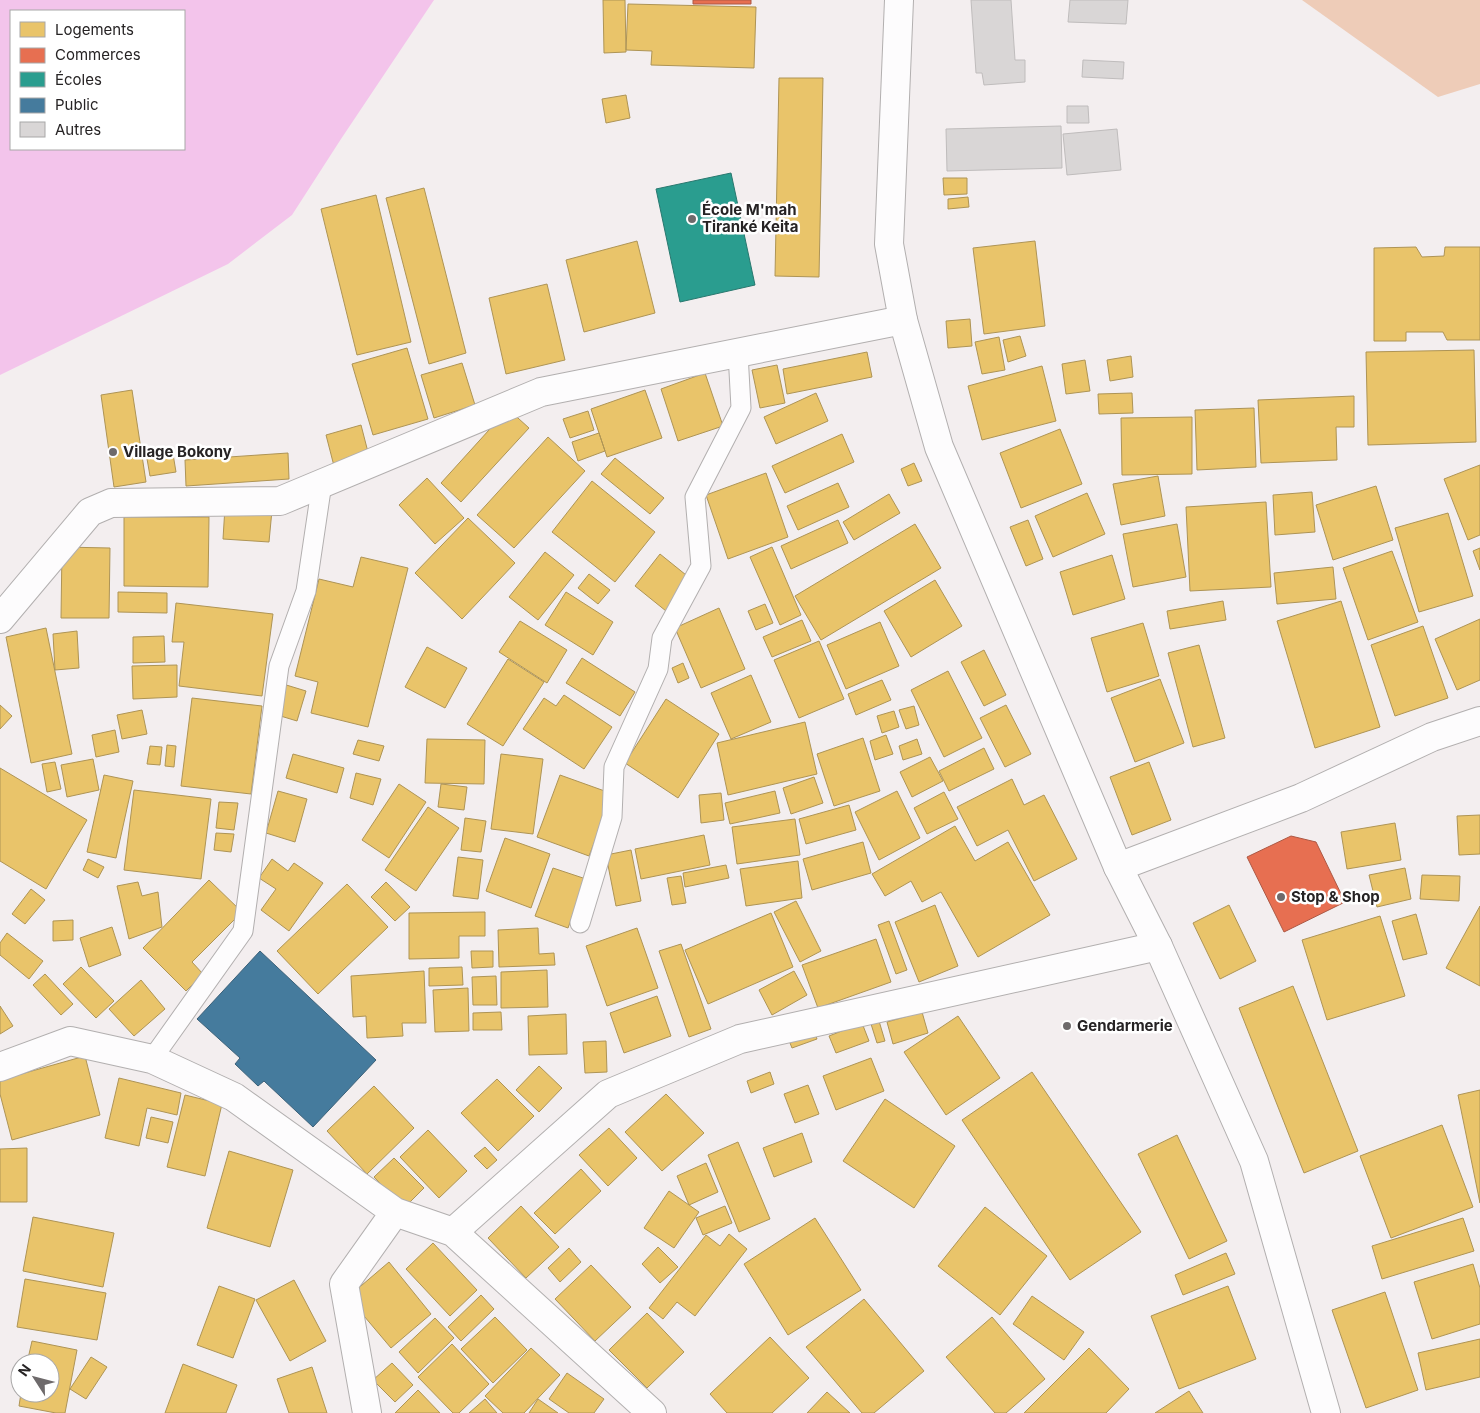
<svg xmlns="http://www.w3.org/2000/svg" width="1480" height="1413" font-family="Inter,sans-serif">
<rect width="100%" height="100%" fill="#f3eeef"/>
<path fill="#eeccb8" d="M 1302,0 L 1480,0 L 1480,84 L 1438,97 Z"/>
<path fill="#f3c4eb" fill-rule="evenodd" d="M 0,0 L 434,0 L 341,139 L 292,215 L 228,264 L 0,375 ZM 11,11 L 184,11 L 184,149 L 11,149 Z"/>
<path fill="#e9c46a" stroke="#ae9455" d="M 603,0 L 625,0 L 626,52 L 604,53 Z
M 628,4 L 756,7 L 754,68 L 651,65 L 652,51 L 626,50 Z
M 779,78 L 823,78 L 819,277 L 775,276 Z
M 626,95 L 630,118 L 606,123 L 602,99 Z
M 943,178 L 967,178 L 967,194 L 944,195 Z
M 424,188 L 466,353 L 429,364 L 386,198 Z
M 376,195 L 411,342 L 357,355 L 321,209 Z
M 968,197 L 969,207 L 948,209 L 948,199 Z
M 637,241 L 655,313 L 584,332 L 566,260 Z
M 1035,241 L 1045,326 L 984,334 L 973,248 Z
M 1416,247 L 1422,257 L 1444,256 L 1445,247 L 1480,247 L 1480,340 L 1447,340 L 1443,332 L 1406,332 L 1406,341 L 1374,341 L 1374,248 Z
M 547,284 L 565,360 L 506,374 L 489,298 Z
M 970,319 L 972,346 L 948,348 L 946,321 Z
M 1020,336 L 1026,356 L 1008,362 L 1003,340 Z
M 999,337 L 1005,370 L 982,374 L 975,342 Z
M 407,348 L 428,419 L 373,435 L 352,364 Z
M 1474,350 L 1476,442 L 1368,445 L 1366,352 Z
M 867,352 L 872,377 L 787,394 L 783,369 Z
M 1131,356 L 1133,377 L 1110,381 L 1107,360 Z
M 1085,360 L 1090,391 L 1066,394 L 1062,364 Z
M 462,363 L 475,405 L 434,418 L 421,375 Z
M 777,365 L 785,403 L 760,408 L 752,370 Z
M 1042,366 L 1056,421 L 982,440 L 968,386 Z
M 705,373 L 723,426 L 678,441 L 661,389 Z
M 132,390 L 146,482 L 114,487 L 101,395 Z
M 645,390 L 662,438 L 607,457 L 591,409 Z
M 816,393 L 828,421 L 776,444 L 764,417 Z
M 1132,393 L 1133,413 L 1099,414 L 1098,394 Z
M 1354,396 L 1354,427 L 1336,427 L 1337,460 L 1261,463 L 1258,400 Z
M 1254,408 L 1256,467 L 1197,470 L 1195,410 Z
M 508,409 L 529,428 L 461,502 L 441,483 Z
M 588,411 L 594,430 L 570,438 L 563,419 Z
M 1192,417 L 1192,474 L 1122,475 L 1121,418 Z
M 361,425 L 369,456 L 334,466 L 326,435 Z
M 1060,429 L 1082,484 L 1021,508 L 1000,453 Z
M 599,433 L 605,451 L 578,461 L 572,442 Z
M 842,434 L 854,462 L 785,493 L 772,466 Z
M 548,437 L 585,471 L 514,548 L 477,515 Z
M 172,448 L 176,472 L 150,476 L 146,453 Z
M 288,453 L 289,479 L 186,486 L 185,460 Z
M 615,458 L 664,498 L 650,514 L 601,474 Z
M 914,463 L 922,481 L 908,486 L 901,469 Z
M 1480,465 L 1480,535 L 1468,540 L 1444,479 Z
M 766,473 L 788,537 L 728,559 L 706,495 Z
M 1158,476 L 1165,516 L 1121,525 L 1113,484 Z
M 427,478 L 464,518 L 435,544 L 399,505 Z
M 592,481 L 655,532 L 615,582 L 552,532 Z
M 838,483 L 849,507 L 798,530 L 787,506 Z
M 1376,486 L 1393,540 L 1333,560 L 1316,505 Z
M 1312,492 L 1315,532 L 1275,535 L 1273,495 Z
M 1087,493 L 1105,534 L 1053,557 L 1035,516 Z
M 889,494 L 900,513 L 854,540 L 843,522 Z
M 1266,502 L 1271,587 L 1190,591 L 1186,507 Z
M 225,507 L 272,510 L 269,542 L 223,539 Z
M 1448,513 L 1473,596 L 1419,612 L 1395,528 Z
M 124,517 L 209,517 L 208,587 L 124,586 Z
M 468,518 L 515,563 L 462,619 L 415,573 Z
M 838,520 L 848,543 L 791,569 L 781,546 Z
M 1028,520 L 1043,559 L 1026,566 L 1010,527 Z
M 915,524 L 941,568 L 821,640 L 795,596 Z
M 1177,524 L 1186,577 L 1133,587 L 1123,534 Z
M 62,547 L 110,548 L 109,618 L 61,618 Z
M 772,547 L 801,615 L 780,625 L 750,557 Z
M 1480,548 L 1480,570 L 1473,551 Z
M 1392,551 L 1418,622 L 1368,640 L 1343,568 Z
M 545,552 L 574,575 L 538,620 L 509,597 Z
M 660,554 L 691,579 L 666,611 L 635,586 Z
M 1112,555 L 1125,599 L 1073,615 L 1060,572 Z
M 361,557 L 408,568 L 368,727 L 311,713 L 318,682 L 295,676 L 319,579 L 353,587 Z
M 1333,567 L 1336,599 L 1277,604 L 1274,573 Z
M 589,574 L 610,590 L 598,604 L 578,588 Z
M 935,580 L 962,626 L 911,657 L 884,611 Z
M 118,592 L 167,593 L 167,613 L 118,612 Z
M 566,592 L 613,622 L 593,655 L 545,625 Z
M 1223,601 L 1226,620 L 1170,629 L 1167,611 Z
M 1341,601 L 1380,727 L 1315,748 L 1277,621 Z
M 176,603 L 273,614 L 262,696 L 179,686 L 184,642 L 172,642 Z
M 765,604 L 773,623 L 756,630 L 748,611 Z
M 719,608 L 745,669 L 701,688 L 675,628 Z
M 1480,619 L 1480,680 L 1457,690 L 1435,639 Z
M 802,620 L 811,641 L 772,657 L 763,637 Z
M 520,621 L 567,650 L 547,683 L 499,652 Z
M 880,622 L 899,666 L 846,689 L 827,645 Z
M 1143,623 L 1159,676 L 1107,692 L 1091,638 Z
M 1423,626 L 1448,698 L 1395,716 L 1371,645 Z
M 46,628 L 72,754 L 31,763 L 6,637 Z
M 77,631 L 79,668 L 55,670 L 53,634 Z
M 164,636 L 165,662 L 133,663 L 133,637 Z
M 819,641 L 844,699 L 799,718 L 774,660 Z
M 1199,645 L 1225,738 L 1193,747 L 1168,653 Z
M 427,647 L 467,668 L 445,708 L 405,687 Z
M 984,650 L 1006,695 L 984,706 L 961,662 Z
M 582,658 L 635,692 L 620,716 L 566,683 Z
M 508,659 L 544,682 L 503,746 L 467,724 Z
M 683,663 L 689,678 L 678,683 L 672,668 Z
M 177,665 L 177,697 L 133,699 L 132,666 Z
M 948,671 L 982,738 L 944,757 L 911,690 Z
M 751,675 L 771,722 L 731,739 L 711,693 Z
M 1160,679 L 1184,743 L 1135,762 L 1111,698 Z
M 882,680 L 891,700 L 856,715 L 848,694 Z
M 283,684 L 306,691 L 297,721 L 274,714 Z
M 564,695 L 612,727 L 584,769 L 523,729 L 544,698 L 556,706 Z
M 192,698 L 262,706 L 251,794 L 181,786 Z
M 666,699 L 719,734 L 678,798 L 625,763 Z
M 0,705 L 12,716 L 0,729 Z
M 1006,705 L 1031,754 L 1005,767 L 980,718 Z
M 914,706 L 919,725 L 906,729 L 899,710 Z
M 142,710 L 147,734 L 122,739 L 117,715 Z
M 894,711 L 899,727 L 882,733 L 877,716 Z
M 805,722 L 817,774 L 728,795 L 717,743 Z
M 115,730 L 119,752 L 96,757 L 92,735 Z
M 886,735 L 893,754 L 875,760 L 870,741 Z
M 863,738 L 880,791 L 834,806 L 817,754 Z
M 427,739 L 485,740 L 484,784 L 425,783 Z
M 917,739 L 922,754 L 903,760 L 899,746 Z
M 358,740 L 384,746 L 379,761 L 353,754 Z
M 167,745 L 176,746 L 174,767 L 165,766 Z
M 150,746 L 162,747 L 160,765 L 147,764 Z
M 984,748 L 994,769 L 949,791 L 939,771 Z
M 293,754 L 344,768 L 337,793 L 286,778 Z
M 501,754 L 543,759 L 533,834 L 491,829 Z
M 930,757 L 943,781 L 912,797 L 900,772 Z
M 93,759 L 99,790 L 67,797 L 61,765 Z
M 55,762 L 61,789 L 47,792 L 42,764 Z
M 1149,762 L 1171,820 L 1132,835 L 1110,777 Z
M 0,768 L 87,820 L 46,889 L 0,861 Z
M 356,773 L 381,779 L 373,805 L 350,798 Z
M 104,775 L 133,781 L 116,858 L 87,852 Z
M 560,775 L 613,794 L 589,856 L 537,837 Z
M 814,777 L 823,803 L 791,814 L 783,788 Z
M 1012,779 L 1024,805 L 1044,795 L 1077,859 L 1034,881 L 1008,830 L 977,846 L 957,807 Z
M 399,784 L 426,802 L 389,858 L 362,840 Z
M 441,784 L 467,787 L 464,810 L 438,807 Z
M 134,790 L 211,799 L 201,879 L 124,870 Z
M 278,791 L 307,799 L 295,842 L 266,833 Z
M 775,791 L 780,813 L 730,824 L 725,803 Z
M 897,791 L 920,838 L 879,860 L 855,812 Z
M 944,792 L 958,819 L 927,834 L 914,808 Z
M 721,793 L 724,820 L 701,823 L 699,795 Z
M 219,802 L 238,803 L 234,830 L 216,828 Z
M 849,805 L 856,830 L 806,844 L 799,819 Z
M 428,807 L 459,828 L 416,891 L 385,870 Z
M 1480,815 L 1480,854 L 1459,855 L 1457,816 Z
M 465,818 L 486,821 L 481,852 L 461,850 Z
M 795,819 L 800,855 L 737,864 L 732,827 Z
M 1395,823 L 1401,860 L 1347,869 L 1341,832 Z
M 955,826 L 975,861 L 1008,842 L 1050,915 L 978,957 L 941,892 L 922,902 L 911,881 L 885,896 L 872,874 Z
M 216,833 L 234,834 L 231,852 L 214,850 Z
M 704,835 L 710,865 L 641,879 L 635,849 Z
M 505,838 L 550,854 L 531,908 L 486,891 Z
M 863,842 L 871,873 L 812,890 L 803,859 Z
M 631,850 L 641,901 L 616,906 L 606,855 Z
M 458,857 L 483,860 L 478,899 L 453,896 Z
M 88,859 L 104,867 L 98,878 L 83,870 Z
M 272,859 L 288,871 L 294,863 L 323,883 L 289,931 L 261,910 L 276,889 L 259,878 Z
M 798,861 L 802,898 L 746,906 L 740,869 Z
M 726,865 L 729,878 L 685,887 L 683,873 Z
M 553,868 L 586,879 L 568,928 L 535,916 Z
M 1405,868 L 1411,899 L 1377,907 L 1369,875 Z
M 1422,875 L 1460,876 L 1459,901 L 1420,899 Z
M 681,876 L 686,903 L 672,905 L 667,878 Z
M 209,880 L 242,912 L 192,962 L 203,974 L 186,991 L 143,948 Z
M 138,882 L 142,896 L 158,892 L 162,927 L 129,939 L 117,886 Z
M 386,882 L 410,907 L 395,921 L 371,897 Z
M 347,884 L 388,927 L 318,994 L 277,951 Z
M 31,889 L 45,900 L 25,924 L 12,914 Z
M 796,901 L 821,951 L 800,962 L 774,912 Z
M 935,905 L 958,966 L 919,982 L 895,922 Z
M 1229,905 L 1256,961 L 1220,979 L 1193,923 Z
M 1480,906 L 1480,986 L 1446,968 Z
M 485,912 L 485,936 L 459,936 L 459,958 L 409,959 L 409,913 Z
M 771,913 L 793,967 L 708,1004 L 685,950 Z
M 1416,914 L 1427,954 L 1403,960 L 1392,921 Z
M 1380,916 L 1405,996 L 1327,1020 L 1302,940 Z
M 73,920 L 73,940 L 53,941 L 53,921 Z
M 889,921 L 907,970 L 896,974 L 878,925 Z
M 112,927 L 121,955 L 89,967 L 80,938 Z
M 538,928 L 539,954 L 554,953 L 555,965 L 499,967 L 498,930 Z
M 637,928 L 658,988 L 607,1006 L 586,946 Z
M 7,933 L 43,961 L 29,979 L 0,955 L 0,943 Z
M 876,939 L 891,982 L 818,1008 L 802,965 Z
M 681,944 L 711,1029 L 689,1037 L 659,951 Z
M 471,951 L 493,951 L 493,967 L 472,968 Z
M 81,967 L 114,1001 L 96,1018 L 63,984 Z
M 462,967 L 463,985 L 429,986 L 429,968 Z
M 547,970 L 548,1007 L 501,1008 L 501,972 Z
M 424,971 L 426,1023 L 402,1023 L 403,1036 L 367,1038 L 366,1016 L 353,1017 L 351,976 Z
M 794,971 L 807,995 L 772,1015 L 759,990 Z
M 45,974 L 73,1004 L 61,1015 L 33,985 Z
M 496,976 L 497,1005 L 473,1005 L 472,977 Z
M 141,980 L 165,1009 L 134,1036 L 109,1009 Z
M 1293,986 L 1358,1151 L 1304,1173 L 1239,1008 Z
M 468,988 L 469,1031 L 435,1032 L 433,990 Z
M 657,996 L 671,1036 L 624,1053 L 610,1013 Z
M 0,1006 L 13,1026 L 0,1034 Z
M 501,1012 L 502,1030 L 473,1030 L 473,1013 Z
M 922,1012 L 928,1033 L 893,1044 L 887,1022 Z
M 566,1014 L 567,1054 L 529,1055 L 528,1016 Z
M 958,1016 L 1000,1078 L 946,1115 L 904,1052 Z
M 879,1021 L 885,1041 L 877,1043 L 871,1024 Z
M 862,1023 L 869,1041 L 836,1053 L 829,1036 Z
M 813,1028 L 817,1039 L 792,1048 L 788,1038 Z
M 606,1041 L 607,1072 L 585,1073 L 583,1042 Z
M 85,1056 L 100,1115 L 12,1140 L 0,1094 L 0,1080 Z
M 871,1058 L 884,1091 L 836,1110 L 823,1076 Z
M 539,1066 L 562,1088 L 539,1112 L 516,1090 Z
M 770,1072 L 774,1084 L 751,1093 L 747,1081 Z
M 1032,1072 L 1141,1232 L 1070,1280 L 962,1120 Z
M 119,1078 L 181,1093 L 177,1115 L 147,1108 L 139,1146 L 105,1138 Z
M 497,1079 L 534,1116 L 498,1151 L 461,1113 Z
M 808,1085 L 819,1114 L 795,1123 L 784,1094 Z
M 374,1086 L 414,1128 L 367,1174 L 327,1131 Z
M 1480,1090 L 1480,1203 L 1458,1095 Z
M 666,1094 L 704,1133 L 662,1171 L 625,1132 Z
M 185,1095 L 222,1104 L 205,1176 L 167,1167 Z
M 885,1099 L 955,1146 L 914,1208 L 843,1161 Z
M 151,1117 L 173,1122 L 168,1143 L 146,1138 Z
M 1442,1125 L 1473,1207 L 1391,1238 L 1360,1156 Z
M 609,1128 L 637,1158 L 608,1186 L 579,1155 Z
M 428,1130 L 467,1171 L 439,1198 L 400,1157 Z
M 802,1133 L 812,1162 L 774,1177 L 763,1148 Z
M 1177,1135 L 1227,1241 L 1189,1259 L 1138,1154 Z
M 738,1142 L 770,1219 L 739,1232 L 708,1155 Z
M 485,1147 L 497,1160 L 487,1169 L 474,1156 Z
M 27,1148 L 27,1202 L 0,1202 L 0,1149 Z
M 229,1151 L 293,1170 L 270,1247 L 207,1228 Z
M 394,1158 L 424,1188 L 404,1208 L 374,1177 Z
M 706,1163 L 718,1192 L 689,1205 L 677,1176 Z
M 581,1169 L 601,1191 L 555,1234 L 534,1213 Z
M 669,1191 L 699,1212 L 674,1248 L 644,1228 Z
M 521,1206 L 559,1247 L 526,1278 L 488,1238 Z
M 725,1206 L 732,1223 L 703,1235 L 696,1218 Z
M 985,1207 L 1047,1256 L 1000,1315 L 938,1266 Z
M 33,1217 L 114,1233 L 103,1287 L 23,1271 Z
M 815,1218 L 861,1290 L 788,1335 L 744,1264 Z
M 1463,1218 L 1474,1251 L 1382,1279 L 1372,1246 Z
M 729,1234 L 747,1249 L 695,1316 L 677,1302 L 663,1319 L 649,1308 L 706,1235 L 720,1246 Z
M 433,1243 L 477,1290 L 450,1316 L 406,1269 Z
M 658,1247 L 678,1267 L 660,1283 L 642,1264 Z
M 569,1248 L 581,1262 L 560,1282 L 548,1268 Z
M 1226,1253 L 1235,1274 L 1183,1295 L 1175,1275 Z
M 389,1262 L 431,1314 L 391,1348 L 348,1297 Z
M 1473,1264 L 1480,1288 L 1480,1324 L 1432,1339 L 1414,1282 Z
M 591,1265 L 631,1307 L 595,1341 L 555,1299 Z
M 25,1279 L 106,1293 L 97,1340 L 17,1327 Z
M 294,1280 L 326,1341 L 290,1361 L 256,1300 Z
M 219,1286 L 255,1299 L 233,1358 L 197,1345 Z
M 1228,1286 L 1256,1359 L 1179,1389 L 1151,1316 Z
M 1385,1292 L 1418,1390 L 1366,1408 L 1332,1310 Z
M 481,1295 L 494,1309 L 461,1341 L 448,1327 Z
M 1032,1296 L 1084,1332 L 1064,1360 L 1013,1324 Z
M 864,1299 L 924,1371 L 874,1413 L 862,1413 L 806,1347 Z
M 647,1313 L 684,1352 L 647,1388 L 609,1350 Z
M 495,1317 L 527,1350 L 493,1383 L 461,1349 Z
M 992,1317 L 1045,1379 L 1006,1413 L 995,1413 L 946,1357 Z
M 435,1318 L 454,1338 L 418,1373 L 399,1352 Z
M 770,1337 L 809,1378 L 772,1413 L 727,1413 L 710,1394 Z
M 1480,1339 L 1480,1377 L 1426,1390 L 1418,1353 Z
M 32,1341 L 77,1350 L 65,1413 L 56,1413 L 19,1406 L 21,1393 L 50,1393 L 50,1363 L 27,1363 Z
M 452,1344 L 489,1384 L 459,1413 L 453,1413 L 418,1377 Z
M 531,1348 L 560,1375 L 524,1413 L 503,1413 L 485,1396 Z
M 1089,1348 L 1129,1389 L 1106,1413 L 1024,1413 Z
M 91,1357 L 107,1367 L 86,1399 L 70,1389 Z
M 392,1363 L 413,1385 L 395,1402 L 373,1380 Z
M 183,1364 L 237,1385 L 226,1413 L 165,1413 Z
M 312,1367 L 327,1413 L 289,1413 L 277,1379 Z
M 567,1373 L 604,1399 L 594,1413 L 569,1413 L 549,1399 Z
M 418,1390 L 440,1413 L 395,1413 Z
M 1189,1391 L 1203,1413 L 1155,1413 Z
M 827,1392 L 850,1413 L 807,1413 Z
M 485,1399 L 497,1413 L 469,1413 Z
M 538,1399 L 558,1413 L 529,1413 Z"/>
<path fill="#e76f51" stroke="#ad5844" d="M 693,0 L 751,0 L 751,4 L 693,4 Z
M 1291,836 L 1316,842 L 1345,902 L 1284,932 L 1247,857 Z"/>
<path fill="#2a9d8f" stroke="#29786f" d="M 731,173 L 755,285 L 680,302 L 656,189 Z"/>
<path fill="#457b9d" stroke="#3c6179" d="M 260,951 L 376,1060 L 313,1127 L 264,1081 L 258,1086 L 235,1064 L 240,1058 L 197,1019 Z"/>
<path fill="#d9d6d6" stroke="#bfbcbc" d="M 971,0 L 1011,0 L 1015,60 L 1025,60 L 1025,82 L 984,85 L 982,73 L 976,73 Z
M 1070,0 L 1128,0 L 1126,24 L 1068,22 Z
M 1083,60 L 1124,62 L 1123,79 L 1082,77 Z
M 1067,106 L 1088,106 L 1089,123 L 1067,123 Z
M 1061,126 L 1062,168 L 947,171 L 946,129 Z
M 1117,129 L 1121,170 L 1067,175 L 1063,134 Z"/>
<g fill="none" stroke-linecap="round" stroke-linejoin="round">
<g stroke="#b2afaf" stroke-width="21">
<path id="service" d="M 580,923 L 612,817 L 614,767 L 658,669 L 662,638 L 701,566 L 695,497 L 741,408 L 738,353
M 152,1059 L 243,931 L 279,666 L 306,591 L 322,483"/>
</g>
<g stroke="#b2afaf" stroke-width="30">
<path id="minor" d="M 0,619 L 90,512 L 111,503 L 280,501 L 541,392 L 903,320
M 1118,867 L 1301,798 L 1432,737 L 1480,721
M 0,1067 L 70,1041 L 152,1059 L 234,1097 L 395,1212 L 453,1232 L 652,1413
M 453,1232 L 608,1094 L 740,1039 L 1158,946
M 367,1413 L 344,1284 L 395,1212"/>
</g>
<g stroke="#b2afaf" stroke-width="30">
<path id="primary" d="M 899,0 L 889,244 L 903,320 L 939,447 L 1118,867 L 1158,946 L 1254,1161 L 1326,1413"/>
</g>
<use href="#service" stroke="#fdfcfd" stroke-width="19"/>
<use href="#minor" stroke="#fdfcfd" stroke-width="28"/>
<use href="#primary" stroke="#fdfcfd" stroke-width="28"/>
</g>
<g fill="#6e6a6b" stroke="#fff" stroke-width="2">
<circle cx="692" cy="219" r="5"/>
<circle cx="113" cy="452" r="5"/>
<circle cx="1281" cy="897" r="5"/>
<circle cx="1067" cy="1026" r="5"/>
</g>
<g text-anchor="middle" stroke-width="5" stroke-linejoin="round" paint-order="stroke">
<g font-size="15" font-weight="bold" fill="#262324" stroke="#fff" text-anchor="start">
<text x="702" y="215">École M'mah<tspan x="702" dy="17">Tiranké Keita</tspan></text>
<text x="123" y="457">Village Bokony</text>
<text x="1291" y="902">Stop &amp; Shop</text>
<text x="1077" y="1031">Gendarmerie</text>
</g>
</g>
<rect x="10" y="10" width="175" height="140" fill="#ffffff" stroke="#a8a7a7"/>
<rect x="20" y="22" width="25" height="15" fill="#e9c46a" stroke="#a8a7a7"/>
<text x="55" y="35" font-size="15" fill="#262324">Logements</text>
<rect x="20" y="48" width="25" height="15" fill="#e76f51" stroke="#a8a7a7"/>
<text x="55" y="60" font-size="15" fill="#262324">Commerces</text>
<rect x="20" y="72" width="25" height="15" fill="#2a9d8f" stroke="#a8a7a7"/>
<text x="55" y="85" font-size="15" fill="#262324">Écoles</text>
<rect x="20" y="98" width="25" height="15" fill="#457b9d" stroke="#a8a7a7"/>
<text x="55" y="110" font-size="15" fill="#262324">Public</text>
<rect x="20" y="122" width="25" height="15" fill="#d9d6d6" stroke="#a8a7a7"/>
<text x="55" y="135" font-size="15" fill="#262324">Autres</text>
<g transform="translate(35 1378) rotate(306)"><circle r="24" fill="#ffffff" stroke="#a8a7a7"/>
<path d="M0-4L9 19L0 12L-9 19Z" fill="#6e6a6b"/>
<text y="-8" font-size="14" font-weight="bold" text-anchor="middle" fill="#262324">N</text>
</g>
</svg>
